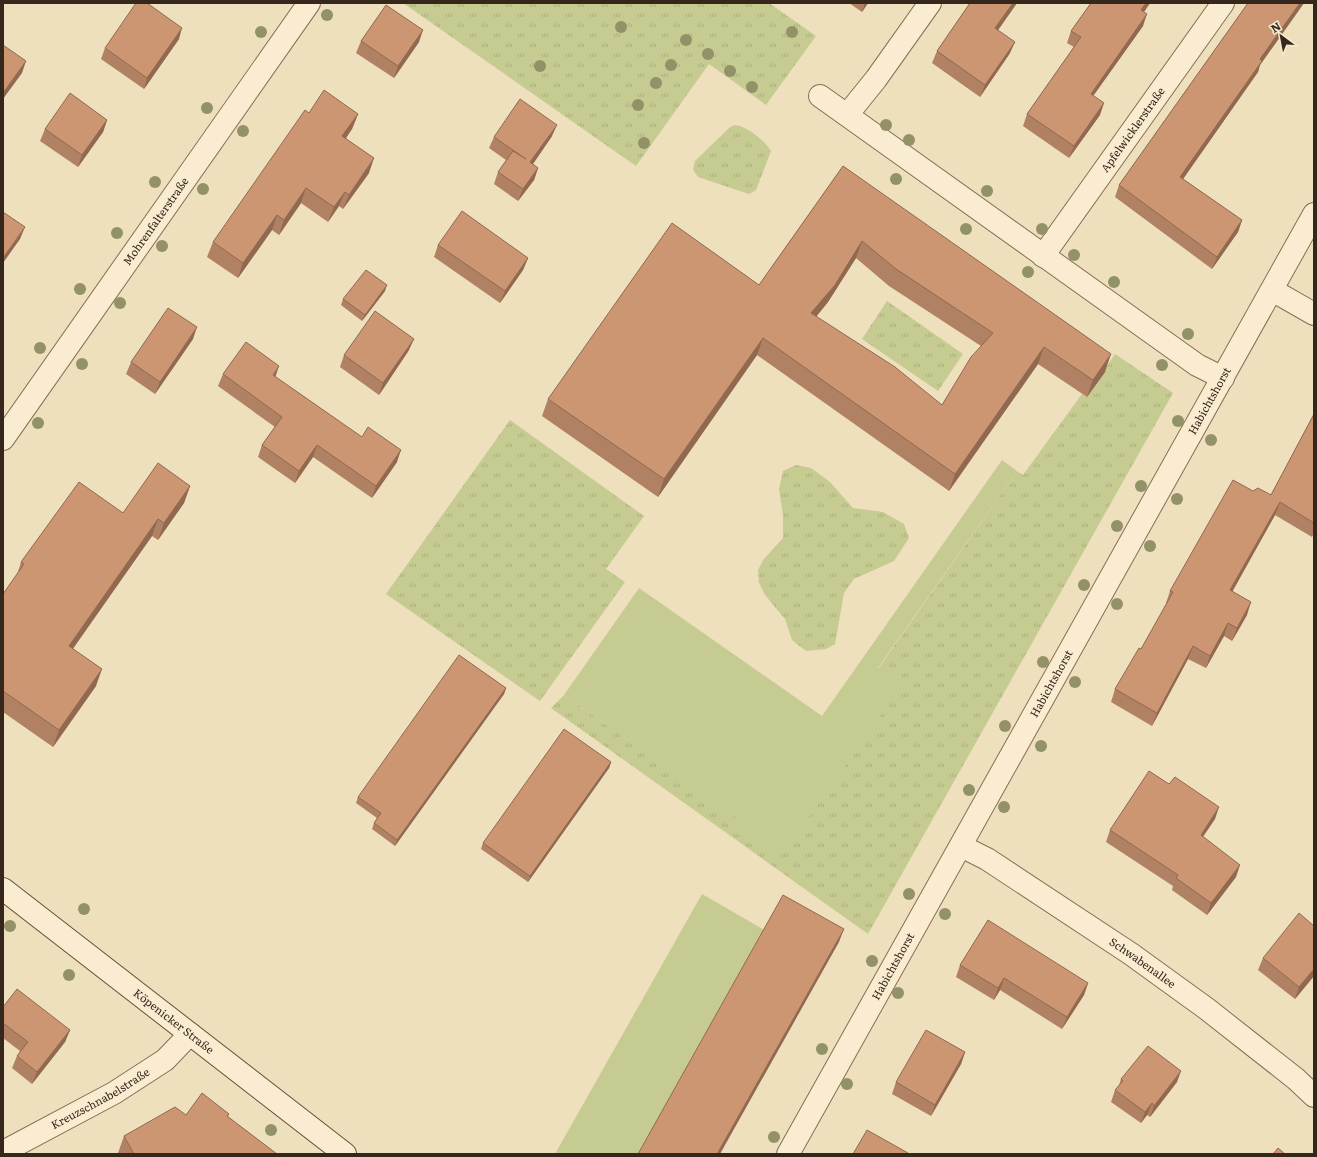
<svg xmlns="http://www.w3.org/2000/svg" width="1317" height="1157" font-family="Literata,serif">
<defs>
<pattern id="grass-tufts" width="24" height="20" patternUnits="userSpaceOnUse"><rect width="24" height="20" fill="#c6cc91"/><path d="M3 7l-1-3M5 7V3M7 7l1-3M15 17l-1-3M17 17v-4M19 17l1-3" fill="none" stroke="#abaf7c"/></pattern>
</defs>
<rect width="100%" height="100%" fill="#eedfbd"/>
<path fill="url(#grass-tufts)" d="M 403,3 L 769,3 L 816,36 L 766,105 L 709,64 L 636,166 Z
M 734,125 C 746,125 765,141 771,151 L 756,190 L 749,194 L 698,177 L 693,170 L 695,161 L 729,128 Z
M 887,301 L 963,354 L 938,391 L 862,339 Z
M 1115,354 L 1173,393 L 868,934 L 551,708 L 564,695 L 739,818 L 731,829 L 902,685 L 878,669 L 1017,471 L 1023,475 L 1082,394 L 1087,397 Z
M 510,420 L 644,516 L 606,569 L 625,582 L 540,701 L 386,594 Z
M 796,465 L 811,468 L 830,482 L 853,508 L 883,512 L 904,524 L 909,538 L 894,561 L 854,579 L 844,593 L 835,644 L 826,649 L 806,651 L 792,640 L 785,619 L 765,595 L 759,583 L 758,570 L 763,560 L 783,538 L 783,516 L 779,489 L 783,471 Z"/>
<path fill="#c6cc91" d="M 1002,460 L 1017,471 L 878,668 L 902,685 L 777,862 L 730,829 L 738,818 L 564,695 L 639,588 L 822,716 Z
M 702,894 L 766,931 L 641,1154 L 555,1154 Z"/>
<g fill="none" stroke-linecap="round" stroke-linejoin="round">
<g stroke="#866f56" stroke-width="24">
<g id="minor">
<path d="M 820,96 L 1197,365 L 1223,378"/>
<path d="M 847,115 L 876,79 L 930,3"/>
<path id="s1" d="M 1043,256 L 1223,3"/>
<path d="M 1272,290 L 1314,314"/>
<path id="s2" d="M 3,439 L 309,3"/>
<path id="s3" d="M 961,846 L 987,859 L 1131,954 L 1207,1009 L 1296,1079 L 1314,1096"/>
<path id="s4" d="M 3,1152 L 114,1093 L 165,1060 L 190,1034"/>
<path id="s5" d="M 788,1154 L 1314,214"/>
</g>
</g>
<g stroke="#68503a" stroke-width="24">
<g id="secondary">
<path id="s6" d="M 3,889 L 345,1154"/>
</g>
</g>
<use href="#minor" stroke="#f9ecd0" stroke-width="22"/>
<use href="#secondary" stroke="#f9ecd0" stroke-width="22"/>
</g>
<g fill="#929167">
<circle cx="327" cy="15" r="6"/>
<circle cx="621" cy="27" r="6"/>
<circle cx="261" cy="32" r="6"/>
<circle cx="792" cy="32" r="6"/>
<circle cx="686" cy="40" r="6"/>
<circle cx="708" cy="54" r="6"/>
<circle cx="671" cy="65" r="6"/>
<circle cx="540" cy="66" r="6"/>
<circle cx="730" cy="71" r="6"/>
<circle cx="656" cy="83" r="6"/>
<circle cx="752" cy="87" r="6"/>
<circle cx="638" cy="105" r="6"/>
<circle cx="207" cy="108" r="6"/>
<circle cx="886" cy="125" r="6"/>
<circle cx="243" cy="131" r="6"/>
<circle cx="909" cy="140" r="6"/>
<circle cx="644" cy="143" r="6"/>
<circle cx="896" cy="179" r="6"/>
<circle cx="155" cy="182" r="6"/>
<circle cx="203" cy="189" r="6"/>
<circle cx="987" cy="191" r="6"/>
<circle cx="966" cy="229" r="6"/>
<circle cx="1042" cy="229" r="6"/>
<circle cx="117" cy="233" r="6"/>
<circle cx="162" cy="246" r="6"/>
<circle cx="1074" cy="255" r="6"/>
<circle cx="1028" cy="272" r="6"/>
<circle cx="1114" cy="282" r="6"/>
<circle cx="80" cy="289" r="6"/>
<circle cx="120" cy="303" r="6"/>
<circle cx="1188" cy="334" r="6"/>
<circle cx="40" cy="348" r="6"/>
<circle cx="82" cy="364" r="6"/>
<circle cx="1162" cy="365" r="6"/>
<circle cx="1178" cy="421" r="6"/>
<circle cx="38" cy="423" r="6"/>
<circle cx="1211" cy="440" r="6"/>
<circle cx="1141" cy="486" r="6"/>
<circle cx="1177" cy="499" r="6"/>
<circle cx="1117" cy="526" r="6"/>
<circle cx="1150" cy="546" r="6"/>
<circle cx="1084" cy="585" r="6"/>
<circle cx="1117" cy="604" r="6"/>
<circle cx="1043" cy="662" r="6"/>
<circle cx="1075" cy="682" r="6"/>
<circle cx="1005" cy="726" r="6"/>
<circle cx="1041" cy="746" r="6"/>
<circle cx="969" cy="790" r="6"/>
<circle cx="1004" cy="807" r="6"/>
<circle cx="909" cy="894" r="6"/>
<circle cx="84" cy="909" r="6"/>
<circle cx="945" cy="914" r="6"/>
<circle cx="10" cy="926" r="6"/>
<circle cx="872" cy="961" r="6"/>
<circle cx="69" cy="975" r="6"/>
<circle cx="898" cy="993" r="6"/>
<circle cx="822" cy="1049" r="6"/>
<circle cx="847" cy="1084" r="6"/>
<circle cx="271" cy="1130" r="6"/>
<circle cx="774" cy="1137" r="6"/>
</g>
<path fill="#b08162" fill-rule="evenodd" d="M 849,3 L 868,3 L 862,12 Z
M 970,3 L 1017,3 L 998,30 L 1010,53 L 980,97 L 932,63 L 937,51 Z
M 1091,3 L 1150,3 L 1144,12 L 1143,26 L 1093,96 L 1100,115 L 1069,158 L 1023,126 L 1027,114 L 1074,47 L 1067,43 L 1071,31 Z
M 1248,3 L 1304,3 L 1260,65 L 1258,72 L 1183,179 L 1242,220 L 1238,232 L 1212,269 L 1115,197 L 1119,185 Z
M 179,39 L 144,89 L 101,59 L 105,48 Z
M 361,41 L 419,42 L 394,78 L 356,53 Z
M 309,113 L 358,114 L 352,129 L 346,138 L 369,173 L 343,209 L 339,206 L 328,222 L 301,203 L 279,235 L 272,230 L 238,278 L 207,257 L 213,242 Z
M 107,120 L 103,132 L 78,167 L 40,141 L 45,129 Z
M 552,136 L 533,164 L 538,168 L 534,180 L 518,201 L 494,184 L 498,172 L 506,160 L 489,148 L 494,137 Z
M 843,166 L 1105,372 L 1087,397 L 1038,364 L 949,491 L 757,355 L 658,497 L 542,416 L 548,399 L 759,285 ZM 856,258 L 889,286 L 981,346 L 942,405 L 816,317 L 828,302 Z
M 438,245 L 528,258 L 523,270 L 500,303 L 434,257 Z
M 385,291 L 362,321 L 341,305 L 343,299 Z
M 193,339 L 155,394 L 126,374 L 131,362 Z
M 409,350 L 379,395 L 340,367 L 344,355 Z
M 223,374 L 275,377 L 397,462 L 372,498 L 313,457 L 295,483 L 258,457 L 262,445 L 275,427 L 218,386 Z
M 1314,414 L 1314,533 L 1312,537 L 1275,515 L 1232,591 L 1247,615 L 1232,641 L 1224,636 L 1206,668 L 1188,659 L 1152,726 L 1111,702 L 1115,689 L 1141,649 L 1167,604 L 1166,603 L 1170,591 L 1253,491 L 1271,495 Z
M 190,486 L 184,503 L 158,540 L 152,536 L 73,648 L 96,686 L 53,747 L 3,712 L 3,594 L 17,575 L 21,562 L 123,513 Z
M 506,688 L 504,694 L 395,846 L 372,829 L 374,823 L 377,818 L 356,803 L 358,797 Z
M 611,762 L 609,768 L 528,882 L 481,849 L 483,843 Z
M 1215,819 L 1203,837 L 1236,877 L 1207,915 L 1172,890 L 1173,886 L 1106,842 L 1110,830 Z
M 1314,926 L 1314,976 L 1295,999 L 1258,970 L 1263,958 Z
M 960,965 L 1088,983 L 1084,995 L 1062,1029 L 1000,990 L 994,1000 L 956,977 Z
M 3,1007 L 70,1030 L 65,1042 L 32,1084 L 12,1068 L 17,1056 L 20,1051 L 3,1038 Z
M 965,1052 L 961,1064 L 931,1116 L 892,1094 L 896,1082 Z
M 1121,1079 L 1177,1082 L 1150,1117 L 1147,1115 L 1141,1123 L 1111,1102 L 1115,1090 L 1119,1085 Z
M 229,1114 L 228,1117 L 277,1154 L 119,1154 L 118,1153 L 124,1136 L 186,1115 Z"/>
<path fill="#906950" d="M 865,3 L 868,3 L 862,12 Z
M 1013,3 L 1017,3 L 991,40 L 995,28 Z
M 1146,3 L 1150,3 L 1137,22 L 1141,10 Z
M 1300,3 L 1304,3 L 1260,65 L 1258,72 L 1176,189 L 1180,177 L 1260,59 Z
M 1147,14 L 1143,26 L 1086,106 L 1091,94 Z
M 182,28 L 179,39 L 144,89 L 147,78 Z
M 423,30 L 419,42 L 394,78 L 398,66 Z
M 1015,42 L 1010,53 L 980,97 L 985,85 Z
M 26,61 L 22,73 L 3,99 L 3,93 Z
M 1104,103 L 1100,115 L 1069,158 L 1074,146 Z
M 358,114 L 352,129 L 337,151 L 342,136 Z
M 107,120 L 103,132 L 78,167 L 82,155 Z
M 557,125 L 552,136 L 526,174 L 530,162 Z
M 374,158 L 369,173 L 343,209 L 349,195 Z
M 538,168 L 534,180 L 518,201 L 523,189 Z
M 306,188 L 301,203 L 279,235 L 284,220 Z
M 345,192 L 339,206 L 328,222 L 334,207 Z
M 277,215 L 272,230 L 238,278 L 243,263 Z
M 1242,220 L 1238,232 L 1212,269 L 1217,257 Z
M 25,227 L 20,239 L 3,263 L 3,258 Z
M 862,241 L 856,258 L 828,302 L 805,330 L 811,313 Z
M 528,258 L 523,270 L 500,303 L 505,291 Z
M 387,285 L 385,291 L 362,321 L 365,315 Z
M 197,327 L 193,339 L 155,394 L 160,382 Z
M 763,338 L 757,355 L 658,497 L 664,479 Z
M 414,339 L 409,350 L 379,395 L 383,383 Z
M 1044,347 L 1038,364 L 949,491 L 955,474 Z
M 1111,354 L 1105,372 L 1087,397 L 1093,380 Z
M 279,366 L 275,378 L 273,375 Z
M 317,445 L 313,457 L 295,483 L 299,471 Z
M 401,450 L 397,462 L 372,498 L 376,486 Z
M 190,486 L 184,503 L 158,540 L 164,523 Z
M 1280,502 L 1275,515 L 1226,603 L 1230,590 Z
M 158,519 L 152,536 L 63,663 L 69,646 Z
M 1251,602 L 1247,615 L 1232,641 L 1237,628 Z
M 1228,623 L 1224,636 L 1206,668 L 1210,656 Z
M 1193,646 L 1188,659 L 1152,726 L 1157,713 Z
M 102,669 L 96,686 L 53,747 L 59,730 Z
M 506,688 L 504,694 L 395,846 L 397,840 Z
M 611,762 L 609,768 L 528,882 L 530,876 Z
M 1219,807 L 1215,819 L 1196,846 L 1201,835 Z
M 1240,865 L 1236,877 L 1207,915 L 1211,903 Z
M 844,929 L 839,942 L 720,1154 L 717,1154 Z
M 1314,969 L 1314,976 L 1295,999 L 1299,987 Z
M 1004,978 L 1000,990 L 994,1000 L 998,988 Z
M 1088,983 L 1084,995 L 1062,1029 L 1067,1017 Z
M 70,1030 L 65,1042 L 32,1084 L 37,1072 Z
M 965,1052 L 961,1064 L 931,1116 L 935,1105 Z
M 1181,1071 L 1177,1082 L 1150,1117 L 1154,1106 Z
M 1152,1103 L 1147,1115 L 1141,1123 L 1145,1112 Z"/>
<path fill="#cd9672" stroke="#906950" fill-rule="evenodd" d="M 136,3 L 147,3 L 182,28 L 147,78 L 105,48 Z
M 970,3 L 1013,3 L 995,28 L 1015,42 L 985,85 L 937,51 Z
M 1091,3 L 1146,3 L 1141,10 L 1147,14 L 1091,94 L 1104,103 L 1074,146 L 1027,114 L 1081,37 L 1071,31 Z
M 1248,3 L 1300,3 L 1260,59 L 1262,61 L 1180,177 L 1242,220 L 1217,257 L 1119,185 Z
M 386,5 L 423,30 L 398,66 L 361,41 Z
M 3,45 L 26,61 L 3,93 Z
M 324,90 L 358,114 L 342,136 L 374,158 L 349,195 L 345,192 L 334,207 L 306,188 L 284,220 L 277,215 L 243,263 L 213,242 L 305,110 L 309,113 Z
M 70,93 L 107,120 L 82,155 L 45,129 Z
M 520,99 L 557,125 L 530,162 L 538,168 L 523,189 L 498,172 L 513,151 L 526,159 L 494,137 Z
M 843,166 L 1111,354 L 1093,380 L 1044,347 L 955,474 L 763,338 L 664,479 L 548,399 L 672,223 L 759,285 ZM 862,241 L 896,269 L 993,333 L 971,357 L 942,405 L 895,367 L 811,313 L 835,285 Z
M 462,211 L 528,258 L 505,291 L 438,245 Z
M 3,212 L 25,227 L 3,258 Z
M 366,270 L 387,285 L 365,315 L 343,299 Z
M 168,308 L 197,327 L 160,382 L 131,362 Z
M 375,311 L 414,339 L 383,383 L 344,355 Z
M 246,342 L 279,366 L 273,375 L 362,437 L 368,427 L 401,450 L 376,486 L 317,445 L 299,471 L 262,445 L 282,417 L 223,374 Z
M 1314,414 L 1314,523 L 1280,502 L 1230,590 L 1251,602 L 1237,628 L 1228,623 L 1210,656 L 1193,646 L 1157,713 L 1115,689 L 1139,648 L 1141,649 L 1173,592 L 1170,591 L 1233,480 L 1253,491 L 1258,488 L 1271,495 Z
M 158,463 L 190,486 L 164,523 L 158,519 L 69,646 L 102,669 L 59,730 L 3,691 L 3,594 L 24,564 L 21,562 L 79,482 L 123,513 Z
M 459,655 L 506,688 L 397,840 L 374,823 L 381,813 L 358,797 Z
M 564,729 L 611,762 L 530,876 L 483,843 Z
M 1149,771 L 1169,784 L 1175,777 L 1219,807 L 1201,835 L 1240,865 L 1211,903 L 1176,878 L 1178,875 L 1110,830 Z
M 783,895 L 844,929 L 717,1154 L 638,1154 Z
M 1299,913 L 1314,926 L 1314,969 L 1299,987 L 1263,958 Z
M 988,920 L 1088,983 L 1067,1017 L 1004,978 L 998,988 L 960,965 Z
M 17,989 L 70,1030 L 37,1072 L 17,1056 L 28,1042 L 3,1023 L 3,1007 Z
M 926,1030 L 965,1052 L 935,1105 L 896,1082 Z
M 1148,1046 L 1181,1071 L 1154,1106 L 1152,1103 L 1145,1112 L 1115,1090 L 1123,1081 L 1121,1079 Z
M 202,1093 L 229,1114 L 227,1116 L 277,1154 L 134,1154 L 124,1136 L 175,1107 L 186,1115 Z
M 867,1130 L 908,1153 L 907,1154 L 853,1154 Z
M 1278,1148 L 1285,1154 L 1273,1154 Z"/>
<g text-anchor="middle" stroke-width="3" stroke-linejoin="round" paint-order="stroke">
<g font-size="11" fill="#35271b" stroke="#f6e9cd">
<text dy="4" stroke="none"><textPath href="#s1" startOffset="155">Apfelwicklerstraße</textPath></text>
<text dy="4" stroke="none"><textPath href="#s2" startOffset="266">Mohrenfalterstraße</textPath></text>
<text dy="4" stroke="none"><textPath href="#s5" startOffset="863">Habichtshorst</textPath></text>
<text dy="4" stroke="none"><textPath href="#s5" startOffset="539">Habichtshorst</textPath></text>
<text dy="4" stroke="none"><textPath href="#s3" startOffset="216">Schwabenallee</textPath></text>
<text dy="4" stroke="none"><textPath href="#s5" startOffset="215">Habichtshorst</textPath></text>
<text dy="4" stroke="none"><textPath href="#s6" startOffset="216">Köpenicker Straße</textPath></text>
<text dy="4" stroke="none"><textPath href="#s4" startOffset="111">Kreuzschnabelstraße</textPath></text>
</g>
</g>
<rect width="1317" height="1157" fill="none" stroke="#35271b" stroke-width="8"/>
<g transform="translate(1281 36) rotate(328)" stroke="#f6e9cd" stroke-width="3" paint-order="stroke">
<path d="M0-3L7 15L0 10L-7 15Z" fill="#35271b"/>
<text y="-6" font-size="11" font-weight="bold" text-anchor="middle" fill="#35271b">N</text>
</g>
</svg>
